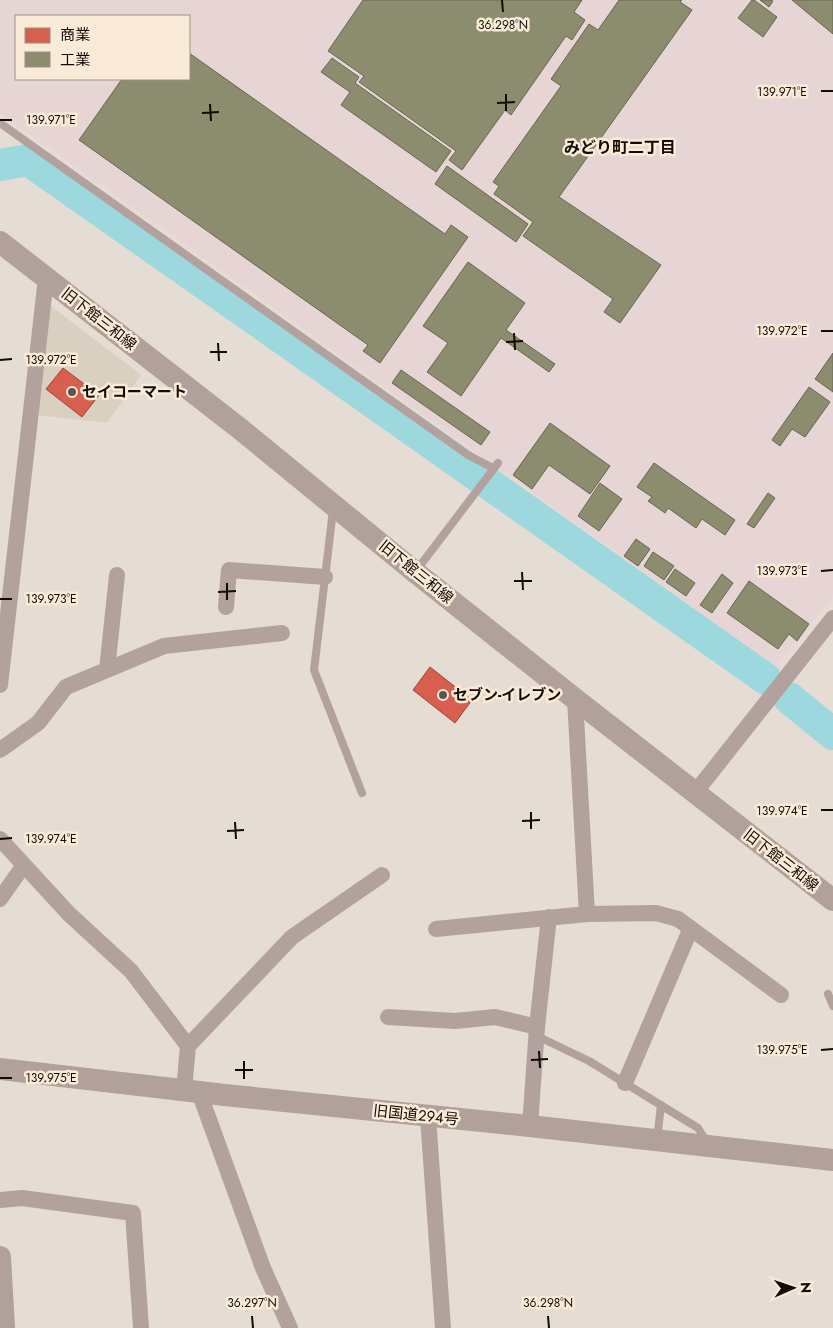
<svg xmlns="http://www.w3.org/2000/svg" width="833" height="1328" font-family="Jost,'Noto Sans JP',sans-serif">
<rect width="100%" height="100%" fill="#e5dcd3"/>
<path fill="#dad0c1" d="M 47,303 L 141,375 L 107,423 L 37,415 Z"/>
<path fill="#e7d5d5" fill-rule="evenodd" d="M 0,0 L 833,0 L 833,597 L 776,666 L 0,113 ZM 16,16 L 189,16 L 189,79 L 16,79 Z"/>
<path fill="#d6604d" stroke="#9b4738" d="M 63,368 L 99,395 L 82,417 L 46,389 Z
M 430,667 L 472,700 L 455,723 L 413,690 Z"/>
<path fill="#8c8c6e" stroke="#67664f" d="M 363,0 L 582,0 L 574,12 L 585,20 L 572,40 L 566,36 L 511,115 L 505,110 L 462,170 L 449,160 L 456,151 L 359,82 L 364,76 L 328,51 Z
M 619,0 L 682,0 L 680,2 L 692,10 L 559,197 L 661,265 L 620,323 L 604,312 L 613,299 L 523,236 L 533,222 L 494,194 L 499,186 L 493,182 L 561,86 L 551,79 L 589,24 L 598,30 Z
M 752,0 L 754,0 L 777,17 L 763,37 L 738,18 Z
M 760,0 L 771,0 L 773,1 L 769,7 Z
M 792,0 L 833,0 L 833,34 Z
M 189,53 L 445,234 L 451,225 L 468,237 L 380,363 L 363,351 L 368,345 L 79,140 L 122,79 L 189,79 Z
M 332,58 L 359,77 L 355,83 L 451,151 L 436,172 L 341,105 L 350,92 L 321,72 Z
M 447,166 L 528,224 L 516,242 L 435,184 Z
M 468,262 L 525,303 L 506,330 L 555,364 L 549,372 L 501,338 L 461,396 L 427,372 L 448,343 L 423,326 Z
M 833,353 L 833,392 L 815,379 Z
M 401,370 L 490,432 L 481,445 L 392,383 Z
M 809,387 L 830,402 L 805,437 L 792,429 L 780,446 L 772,440 Z
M 550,423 L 610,466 L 590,494 L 549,465 L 532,489 L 513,475 Z
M 654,463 L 735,520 L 725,535 L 702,519 L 696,528 L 668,508 L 665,513 L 648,501 L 652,497 L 637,487 Z
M 600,483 L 622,499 L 599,531 L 578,516 Z
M 768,493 L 775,498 L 754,528 L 747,524 Z
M 636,539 L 650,549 L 638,566 L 624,556 Z
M 653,552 L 674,566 L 664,580 L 644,566 Z
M 675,569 L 695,583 L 686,596 L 666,582 Z
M 722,574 L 733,583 L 712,613 L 700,605 Z
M 749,581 L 809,624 L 797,641 L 789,634 L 778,649 L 727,613 Z"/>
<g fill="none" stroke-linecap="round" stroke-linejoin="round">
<path stroke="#9dd8de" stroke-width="32" d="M 0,165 L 28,160 C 274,333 521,504 766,679
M 789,698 L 833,734"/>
<path stroke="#b3a19d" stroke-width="8" d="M 0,123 L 468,455 L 493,468
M 333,510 L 314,670 L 362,793
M 416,571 L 498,463
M 828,994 L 833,1006
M 537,1036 L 589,1061 L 698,1128 L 703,1136
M 658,1131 L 661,1105"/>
<path stroke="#b3a19d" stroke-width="16" d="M 226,607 L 229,570 L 325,577
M 107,670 L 117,575
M 0,685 L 46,278
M 0,750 L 38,723 L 66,687 L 164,646 L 282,633
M 694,794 L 833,618
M 0,839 L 69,914 L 131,971 L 188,1046 L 184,1090
M 0,899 L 24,865
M 587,914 L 656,913 L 678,919 L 781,995
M 436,929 L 587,914 L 575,699
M 388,1017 L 455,1021 L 495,1017 L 537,1027
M 188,1046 L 292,937 L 382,875
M 625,1083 L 691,928
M 199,1092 L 263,1268 L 290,1328
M 428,1117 L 443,1328
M 530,1126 L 537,1027 L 549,917
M 0,1200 L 22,1198 L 133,1213 L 141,1328"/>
<path stroke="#b2a09a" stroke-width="22" d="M 0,242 L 239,428 L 415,572 L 575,699 L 833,900
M 0,1069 L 225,1095 L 530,1126 L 833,1160
M 0,1257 L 4,1328"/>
</g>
<path fill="none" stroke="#110c06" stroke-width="2" d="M 502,0 L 503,12M 821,91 L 833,91M 506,94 L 506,111M 497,103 L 515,102M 210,104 L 211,121M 202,113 L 219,112M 0,120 L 12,120M 821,331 L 833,331M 514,333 L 515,350M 506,342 L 523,341M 218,343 L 219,361M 210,352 L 227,352M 0,360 L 12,359M 821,571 L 833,570M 522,572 L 523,590M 514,581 L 532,581M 227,583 L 227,600M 218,592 L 236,591M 0,599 L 12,599M 821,810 L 833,810M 531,812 L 531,829M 522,821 L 540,820M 235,822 L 236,839M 227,831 L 244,830M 0,839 L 12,838M 821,1050 L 833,1049M 539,1051 L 540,1068M 531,1060 L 548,1059M 244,1061 L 244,1079M 235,1070 L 253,1070M 0,1078 L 12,1078M 252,1316 L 253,1328M 548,1316 L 549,1328"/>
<g fill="#5b554e" stroke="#faebd8" stroke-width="2">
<circle cx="72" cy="392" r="5"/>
<circle cx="443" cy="695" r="5"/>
</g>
<g text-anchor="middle" stroke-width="5" stroke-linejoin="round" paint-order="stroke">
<g font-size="15" fill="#110c06" stroke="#faebd8">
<text transform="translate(99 319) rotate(38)" y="5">旧下館三和線</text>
<text transform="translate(416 572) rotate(39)" y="5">旧下館三和線</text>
<text transform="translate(781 860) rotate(38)" y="5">旧下館三和線</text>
<text transform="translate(416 1115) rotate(6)" y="5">旧国道294号</text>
</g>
<g font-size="15" font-weight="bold" fill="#110c06" stroke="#faebd8" text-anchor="start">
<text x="82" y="397">セイコーマート</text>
<text x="453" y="700">セブン-イレブン</text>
</g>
<g font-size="16" font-weight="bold" fill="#110c06" stroke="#faebd8">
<text x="620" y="153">みどり町二丁目</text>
</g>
</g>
<g font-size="12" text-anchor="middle" fill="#110c06" stroke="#faebd8" stroke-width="5" stroke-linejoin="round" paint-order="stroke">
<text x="503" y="29">36.298°N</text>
<text x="782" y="96">139.971°E</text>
<text x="51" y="124">139.971°E</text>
<text x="782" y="335">139.972°E</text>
<text x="51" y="364">139.972°E</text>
<text x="782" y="575">139.973°E</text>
<text x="51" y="603">139.973°E</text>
<text x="782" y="815">139.974°E</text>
<text x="51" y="843">139.974°E</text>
<text x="782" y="1054">139.975°E</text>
<text x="51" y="1082">139.975°E</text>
<text x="252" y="1307">36.297°N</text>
<text x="548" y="1307">36.298°N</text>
</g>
<rect x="15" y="15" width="175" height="65" fill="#faebd8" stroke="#9d9284"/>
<rect x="25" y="28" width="25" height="15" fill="#d6604d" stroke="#9d9284"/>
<text x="60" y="40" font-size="15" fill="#110c06">商業</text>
<rect x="25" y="52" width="25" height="15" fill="#8c8c6e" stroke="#9d9284"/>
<text x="60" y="65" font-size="15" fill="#110c06">工業</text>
<g transform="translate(793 1288) rotate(88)" stroke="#faebd8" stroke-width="4" paint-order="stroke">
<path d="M0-4L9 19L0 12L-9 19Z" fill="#110c06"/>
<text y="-8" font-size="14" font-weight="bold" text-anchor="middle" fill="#110c06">N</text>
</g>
</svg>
